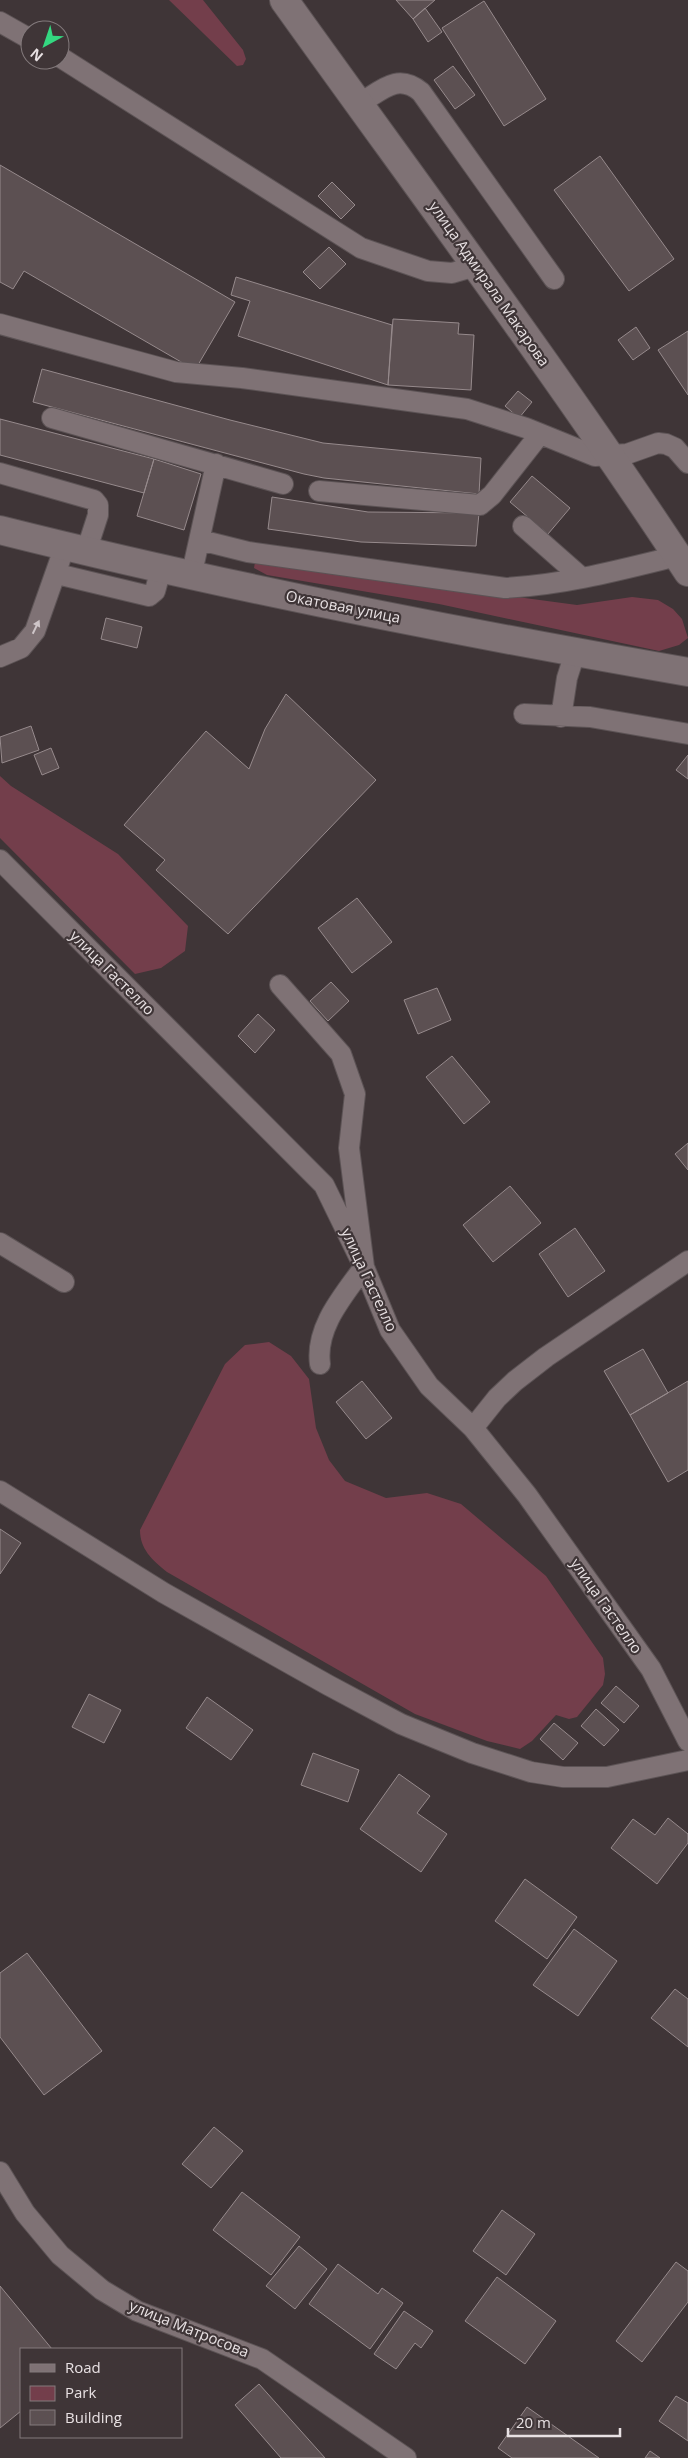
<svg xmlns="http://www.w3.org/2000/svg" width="688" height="2458" font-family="'Open Sans',sans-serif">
<rect width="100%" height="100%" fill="#3f3537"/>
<path fill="#733e4b" d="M 169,0 L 203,0 L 243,50 L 246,59 L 243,65 L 237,66 Z
M 255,562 L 577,605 L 632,597 L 658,600 L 673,609 L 682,619 L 688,638 L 679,645 L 659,651 L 439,604 L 267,575 L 254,568 Z
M 0,776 L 11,786 L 118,854 L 188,926 L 185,951 L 161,968 L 135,974 L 0,838 Z
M 269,1342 L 291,1356 L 309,1379 L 316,1428 L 329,1460 L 345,1481 L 386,1498 L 427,1493 L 461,1504 L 546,1576 L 603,1658 L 605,1674 L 603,1685 L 577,1717 L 569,1719 L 556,1715 L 532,1741 L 520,1749 L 487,1741 L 415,1714 L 167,1572 C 152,1560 140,1549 140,1530 L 225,1364 L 245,1345 Z"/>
<path fill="#5c5052" stroke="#968a8c" d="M 396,0 L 435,0 L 413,19 Z
M 484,1 L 546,99 L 504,126 L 442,28 Z
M 425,8 L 442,32 L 428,42 L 413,19 Z
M 453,66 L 475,95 L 455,109 L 434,80 Z
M 600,156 L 674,259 L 629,291 L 554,190 Z
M 0,165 L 235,302 L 195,370 L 24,271 L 13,289 L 0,282 Z
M 332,182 L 355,205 L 341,219 L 318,196 Z
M 329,247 L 346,264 L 320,289 L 303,272 Z
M 236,277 L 392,325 L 388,385 L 238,336 L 250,301 L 231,295 Z
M 393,319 L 459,323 L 458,334 L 474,335 L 471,390 L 388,385 Z
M 636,327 L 650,348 L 633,360 L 618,340 Z
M 688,331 L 688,395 L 658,350 Z
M 42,369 L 230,420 L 323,443 L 481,458 L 479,494 L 324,478 L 304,474 L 33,402 Z
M 518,391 L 532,402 L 519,418 L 505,406 Z
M 0,419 L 154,459 L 144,493 L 0,455 Z
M 154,459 L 201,474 L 184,530 L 137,516 Z
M 532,476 L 570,508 L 548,534 L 510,502 Z
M 272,497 L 368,512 L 479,513 L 476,546 L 361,542 L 268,529 Z
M 106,618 L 142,627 L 137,648 L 101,639 Z
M 286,694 L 376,780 L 228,934 L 156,870 L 165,860 L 124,825 L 206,731 L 249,769 L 265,729 Z
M 31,726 L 39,750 L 2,763 L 0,737 Z
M 51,748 L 59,768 L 42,775 L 34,755 Z
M 688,755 L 688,779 L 676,770 Z
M 357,898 L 392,942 L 352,973 L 318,928 Z
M 331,982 L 349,1001 L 328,1021 L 310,1001 Z
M 437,988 L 451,1020 L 418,1034 L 404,1000 Z
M 258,1014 L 275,1030 L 255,1053 L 238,1036 Z
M 452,1056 L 490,1102 L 464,1124 L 426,1077 Z
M 688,1143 L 688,1170 L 675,1154 Z
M 510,1186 L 541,1223 L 493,1262 L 463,1225 Z
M 575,1228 L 605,1271 L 568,1297 L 539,1254 Z
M 643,1349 L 668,1393 L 630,1415 L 604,1371 Z
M 362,1381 L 392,1418 L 366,1439 L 336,1402 Z
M 688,1381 L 688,1470 L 668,1482 L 630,1415 Z
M 0,1529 L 21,1543 L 0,1574 Z
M 616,1686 L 639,1706 L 624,1723 L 601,1703 Z
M 89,1694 L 121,1710 L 104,1743 L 72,1727 Z
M 207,1697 L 253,1730 L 231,1760 L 186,1728 Z
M 596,1709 L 619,1730 L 604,1746 L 581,1726 Z
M 554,1723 L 578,1743 L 563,1760 L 540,1739 Z
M 313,1753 L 359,1770 L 348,1802 L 301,1785 Z
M 399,1774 L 430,1796 L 417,1813 L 447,1834 L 421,1872 L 360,1829 Z
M 668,1818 L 688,1834 L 688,1843 L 657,1884 L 611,1848 L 633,1819 L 655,1835 Z
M 525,1879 L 577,1917 L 547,1959 L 495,1921 Z
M 574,1929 L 617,1961 L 578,2016 L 533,1985 Z
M 27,1953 L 102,2051 L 44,2095 L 0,2037 L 0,1973 Z
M 675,1989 L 688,1999 L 688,2047 L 651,2018 Z
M 214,2127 L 243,2151 L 211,2188 L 182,2164 Z
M 242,2192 L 300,2237 L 271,2275 L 213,2230 Z
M 502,2210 L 535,2234 L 506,2275 L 473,2251 Z
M 299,2246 L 327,2269 L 295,2309 L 266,2286 Z
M 676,2262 L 688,2271 L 688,2302 L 642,2362 L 616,2341 Z
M 338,2264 L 378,2294 L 382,2288 L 403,2303 L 370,2349 L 309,2304 Z
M 497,2277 L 556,2321 L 525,2364 L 465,2321 Z
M 0,2286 L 52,2349 L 21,2349 L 21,2411 L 0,2428 Z
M 404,2311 L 433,2331 L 421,2348 L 415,2343 L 396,2369 L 374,2354 Z
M 259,2384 L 325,2458 L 281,2458 L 235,2405 Z
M 676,2396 L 688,2403 L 688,2441 L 659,2421 Z
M 527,2407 L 599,2458 L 512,2458 L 498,2448 Z
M 650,2451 L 660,2458 L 645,2458 Z"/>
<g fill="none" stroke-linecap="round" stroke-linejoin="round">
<g stroke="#5c5355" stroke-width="22">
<path id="lane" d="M 0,22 L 30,39
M 60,57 L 361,248 L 428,271 L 452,273 L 476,266
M 359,104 C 381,91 397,72 421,92 L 554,279
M 0,324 L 176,372 L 242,378 L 467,409 L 526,428 L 595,456 L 627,454 L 658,443 L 666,444 L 675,448 L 688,463
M 52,418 L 283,484
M 0,473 L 94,500 L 98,505 L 98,515 L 86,552
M 319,491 L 480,505 L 492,495 L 540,434
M 523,526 L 582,578
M 200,540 L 248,552 L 505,588 C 564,585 620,570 677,556
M 57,574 L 149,596 L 155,591 L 161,569
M 191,577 L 216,464
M 0,657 L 21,648 L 35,631 L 65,546
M 524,714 L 590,717 L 688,734
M 561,717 L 567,678 L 575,653
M 0,860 L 324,1185 L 364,1267 L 390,1330 L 429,1386 L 473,1428 L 527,1495 L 651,1669 L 688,1741
M 280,985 L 341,1054 L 355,1094 L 349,1148 L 364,1267 C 344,1295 315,1327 320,1364
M 0,1243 L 64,1282
M 473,1428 L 497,1398 L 515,1381 L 546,1357 L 688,1261
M 0,1491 L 164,1593 L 328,1685 L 401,1724 L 472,1753 L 531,1772 L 563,1777 L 607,1777 L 688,1760
M 0,2172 L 25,2213 L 60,2255 L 102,2290 L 137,2311 L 262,2359 L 406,2458"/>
</g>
<g stroke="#5c5355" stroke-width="30">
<path id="street" d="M 284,0 C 420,190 560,377 688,572"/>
</g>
<g stroke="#5c5355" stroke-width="30">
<path id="secondary" d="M 0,530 C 227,587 457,632 688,672"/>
</g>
<use href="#lane" stroke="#7f7275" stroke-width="20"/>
<use href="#street" stroke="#7f7275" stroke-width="28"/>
<use href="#secondary" stroke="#7f7275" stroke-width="28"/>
</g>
<defs><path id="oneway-solid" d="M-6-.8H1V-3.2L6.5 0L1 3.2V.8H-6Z" transform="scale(1.25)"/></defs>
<use fill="#cec5c8" href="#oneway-solid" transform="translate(36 627) rotate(-64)"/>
<g text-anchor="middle" stroke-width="4.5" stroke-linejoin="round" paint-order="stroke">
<g font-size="15" fill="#e8e1e3" stroke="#3f3537">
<text transform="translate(489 284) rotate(55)" y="5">улица Адмирала Макарова</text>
<text transform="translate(343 607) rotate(11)" y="5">Окатовая улица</text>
<text transform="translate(112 973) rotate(45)" y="5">улица Гастелло</text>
<text transform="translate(369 1280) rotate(65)" y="5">улица Гастелло</text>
<text transform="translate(606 1606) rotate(55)" y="5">улица Гастелло</text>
<text transform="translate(189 2329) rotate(22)" y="5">улица Матросова</text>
</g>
</g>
<rect x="20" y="2348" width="162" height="90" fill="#3f3537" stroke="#837a7c"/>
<rect x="30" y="2364" width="25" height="8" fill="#7f7275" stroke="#837a7c"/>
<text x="65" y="2373" font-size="15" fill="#e8e1e3">Road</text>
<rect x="30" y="2386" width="25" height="15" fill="#733e4b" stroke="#837a7c"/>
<text x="65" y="2398" font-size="15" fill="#e8e1e3">Park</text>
<rect x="30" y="2410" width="25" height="15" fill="#5c5052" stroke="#837a7c"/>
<text x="65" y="2423" font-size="15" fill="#e8e1e3">Building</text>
<g transform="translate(45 45) rotate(220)"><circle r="24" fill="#3f3537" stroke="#837a7c"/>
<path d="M0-4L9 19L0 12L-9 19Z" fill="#34d881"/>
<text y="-8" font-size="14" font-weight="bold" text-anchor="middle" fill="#e8e1e3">N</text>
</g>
<path d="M508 2428v8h112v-8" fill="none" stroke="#e8e1e3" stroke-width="2.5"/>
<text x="516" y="2428" font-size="15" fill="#e8e1e3" stroke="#3f3537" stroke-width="4" paint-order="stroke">20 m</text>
</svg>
